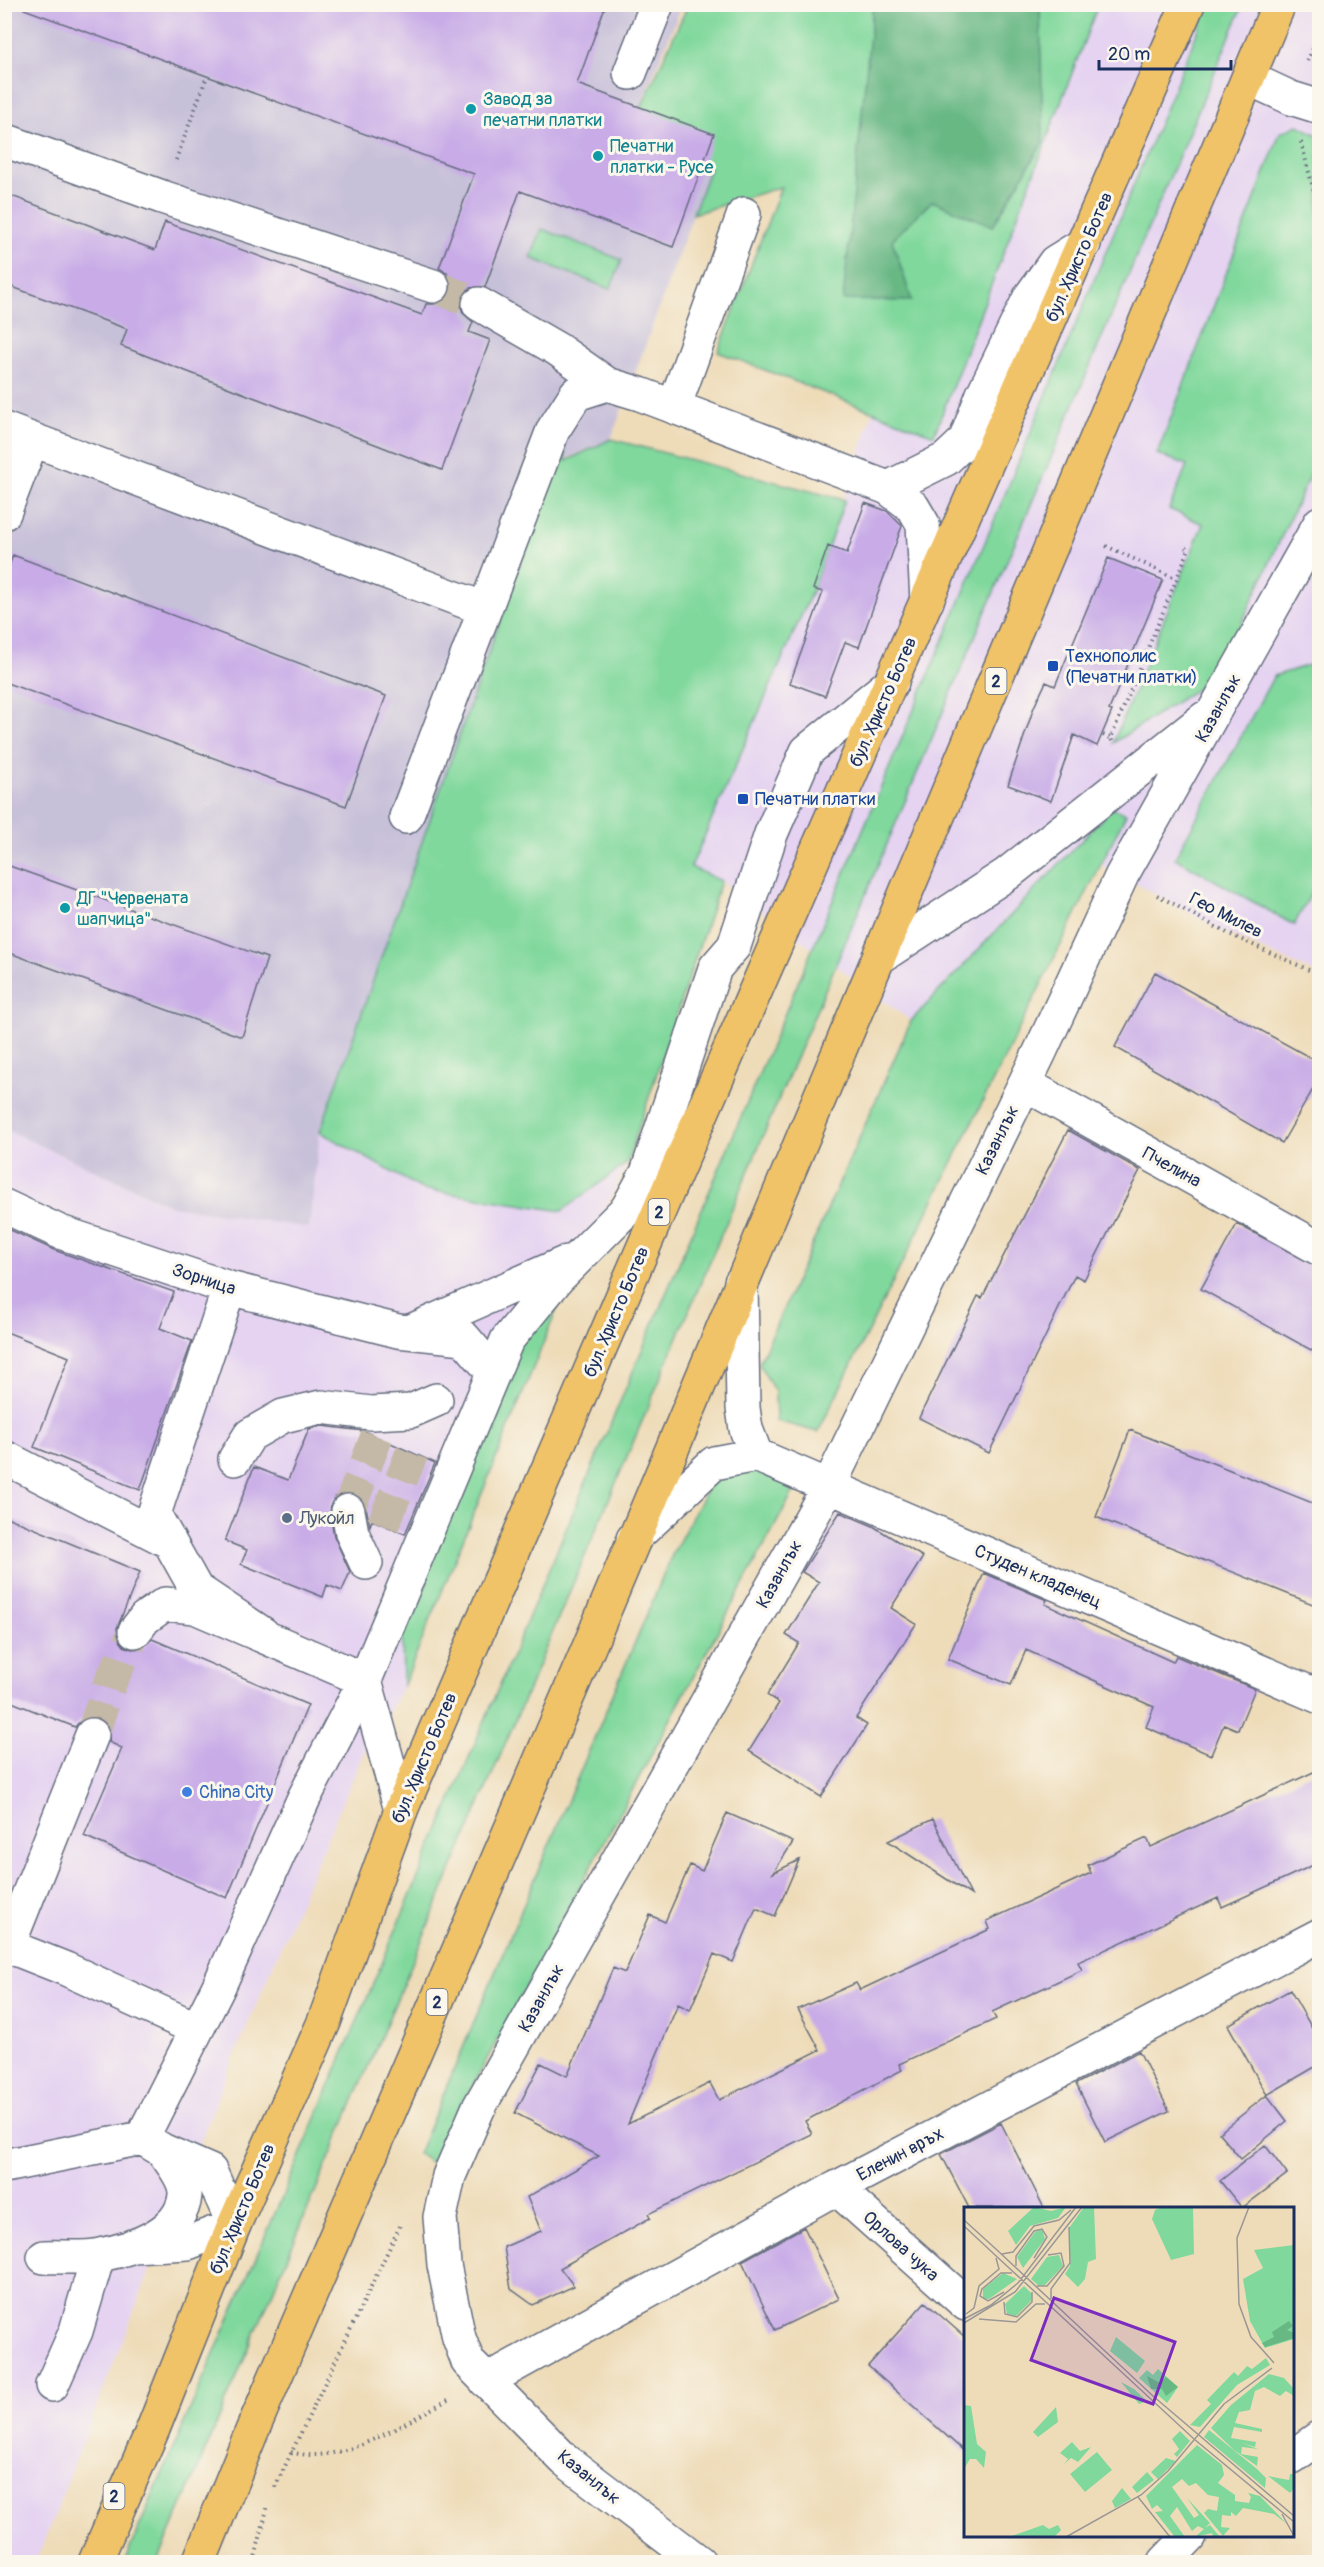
<svg xmlns="http://www.w3.org/2000/svg" width="1324" height="2567" font-family="Pangolin,sans-serif">
<rect width="100%" height="100%" fill="#fbf7ec"/>
<filter id="ink" filterUnits="userSpaceOnUse"><feTurbulence type="fractalNoise" baseFrequency=".0167" numOctaves="2"/><feDisplacementMap in="SourceGraphic" scale="12" xChannelSelector="R" yChannelSelector="G"/><feConvolveMatrix kernelMatrix="1 2 1 2 8 2 1 2 1" color-interpolation-filters="sRGB"/></filter>
<filter id="wash" filterUnits="userSpaceOnUse"><feTurbulence type="fractalNoise" baseFrequency=".008" numOctaves="4" result="noise"/><feDisplacementMap in="SourceGraphic" scale="24" xChannelSelector="R" yChannelSelector="G"/><feGaussianBlur stdDeviation="1.35" result="paint"/><feColorMatrix in="noise" values="0 0 0 0 0 0 0 0 0 0 0 0 0 0 0 0 0 1.4 0 .05"/><feComposite in="paint" operator="in"/></filter>
<g filter="url(#wash)">
<rect width="100%" height="100%" fill="#eedcb9"/>
<path fill="#e5d3f1" d="M 1098,5 L 1319,5 L 1319,975 L 1229,934 L 1101,865 L 1126,815 L 1112,809 L 911,1021 L 721,881 L 691,868 L 813,589 L 873,412 L 934,435 Z
M 5,1129 L 172,1206 L 309,1227 L 320,1132 L 422,1189 L 562,1211 L 627,1163 L 402,1628 L 403,1687 L 361,1759 L 227,2073 L 38,2557 L 32,2562 L 5,2562 Z"/>
<path fill="#c7c0d9" d="M 5,5 L 682,5 L 628,136 L 710,168 L 611,439 L 555,464 L 320,1132 L 309,1228 L 172,1206 L 5,1129 Z"/>
<path fill="#80d89c" stroke="#4e847d" stroke-width="1.5" d="M 1209,4 L 1243,5 L 158,2562 L 124,2562 L 305,2144 L 988,535 Z
M 688,5 L 1098,5 L 934,435 L 718,352 L 781,187 L 693,214 L 710,168 L 628,136 Z
M 1298,125 L 1319,136 L 1319,455 L 1218,675 L 1113,743 L 1203,524 L 1169,509 L 1187,465 L 1157,454 L 1280,133 Z
M 542,229 L 622,260 L 610,289 L 531,258 Z
M 564,438 L 566,461 L 611,439 L 845,500 L 813,589 L 691,867 L 721,881 L 627,1163 L 562,1211 L 422,1189 L 320,1132 Z
M 1319,662 L 1319,879 L 1294,925 L 1175,858 L 1274,676 Z
M 1112,808 L 1126,814 L 818,1432 L 776,1421 L 775,1392 L 759,1364 L 911,1021 Z
M 562,1297 L 403,1687 L 402,1628 L 520,1340 Z
M 749,1462 L 798,1483 L 431,2163 L 418,2154 L 672,1555 L 711,1481 Z"/>
<path fill="#68b884" stroke="#427471" stroke-width="1.5" d="M 873,5 L 1040,6 L 1043,142 L 993,226 L 932,201 L 892,240 L 912,301 L 843,300 Z"/>
<g id="blocks">
<path fill="#c8abe7" d="M 24,4 L 606,4 L 577,84 L 714,134 L 673,247 L 520,191 L 485,287 L 470,288 L 463,295 L 460,303 L 463,313 L 473,322 L 469,332 L 490,340 L 442,470 L 121,346 L 127,329 L 4,284 L 4,193 L 155,250 L 165,222 L 422,315 L 426,304 L 437,304 L 446,300 L 451,292 L 451,282 L 447,273 L 439,268 L 474,174 L 24,9 Z
M 865,503 L 887,511 L 902,526 L 859,647 L 845,642 L 825,696 L 790,683 L 823,592 L 813,589 L 828,546 L 847,553 Z
M 13,555 L 386,696 L 346,806 L 4,682 L 4,579 Z
M 1108,558 L 1163,580 L 1109,710 L 1112,711 L 1097,746 L 1074,735 L 1051,801 L 1008,785 L 1034,707 L 1046,682 L 1055,686 Z
M 4,864 L 267,958 L 242,1037 L 4,951 Z
M 1155,972 L 1320,1063 L 1320,1077 L 1282,1143 L 1115,1047 Z
M 1068,1130 L 1140,1170 L 1084,1280 L 1075,1275 L 989,1453 L 919,1418 L 978,1296 L 982,1298 Z
M 1237,1224 L 1320,1268 L 1320,1355 L 1201,1289 Z
M 4,1227 L 54,1250 L 174,1292 L 160,1328 L 192,1341 L 140,1490 L 34,1447 L 69,1357 L 4,1331 Z
M 322,1426 L 364,1431 L 435,1463 L 405,1534 L 372,1520 L 370,1526 L 366,1507 L 362,1498 L 355,1494 L 344,1493 L 335,1497 L 331,1504 L 330,1514 L 334,1536 L 350,1572 L 342,1591 L 327,1585 L 323,1597 L 241,1564 L 247,1550 L 225,1541 L 254,1467 L 288,1480 L 309,1429 Z
M 1130,1430 L 1320,1506 L 1320,1607 L 1096,1517 Z
M 840,1512 L 873,1526 L 923,1557 L 891,1608 L 916,1624 L 856,1718 L 867,1725 L 821,1797 L 749,1751 L 779,1703 L 767,1695 L 799,1643 L 786,1635 L 819,1582 L 802,1572 Z
M 4,1516 L 140,1572 L 117,1628 L 118,1638 L 124,1646 L 132,1649 L 142,1648 L 152,1639 L 308,1705 L 227,1898 L 84,1836 L 122,1748 L 109,1742 L 110,1732 L 106,1723 L 99,1718 L 90,1716 L 81,1720 L 75,1727 L 4,1699 Z
M 984,1573 L 1047,1600 L 1045,1604 L 1173,1662 L 1176,1656 L 1255,1689 L 1238,1730 L 1224,1724 L 1211,1755 L 1146,1727 L 1154,1707 L 1026,1650 L 1011,1685 L 948,1659 Z
M 1320,1769 L 1320,1862 L 1222,1907 L 1218,1898 L 1078,1962 L 1082,1970 L 992,2012 L 996,2019 L 899,2064 L 902,2070 L 805,2121 L 812,2134 L 648,2214 L 650,2218 L 560,2268 L 574,2286 L 533,2305 L 511,2289 L 504,2247 L 541,2231 L 527,2197 L 599,2156 L 515,2113 L 541,2063 L 567,2076 L 613,1968 L 625,1973 L 650,1915 L 665,1922 L 690,1865 L 702,1871 L 727,1813 L 793,1842 L 773,1873 L 799,1860 L 775,1916 L 756,1908 L 733,1962 L 714,1954 L 690,2010 L 678,2004 L 628,2124 L 710,2083 L 719,2100 L 820,2050 L 798,2009 L 856,1983 L 860,1990 L 990,1929 L 987,1921 L 1091,1873 L 1088,1865 L 1147,1838 L 1151,1847 Z
M 933,1819 L 971,1895 L 888,1841 Z
M 1290,1990 L 1320,2042 L 1320,2064 L 1267,2095 L 1228,2025 Z
M 1139,2051 L 1169,2111 L 1105,2142 L 1076,2084 Z
M 1267,2095 L 1287,2121 L 1241,2159 L 1219,2133 Z
M 1001,2123 L 1044,2208 L 969,2208 L 941,2154 Z
M 1265,2145 L 1287,2174 L 1242,2208 L 1220,2181 Z
M 804,2227 L 839,2299 L 775,2330 L 742,2261 Z
M 925,2302 L 966,2338 L 966,2453 L 868,2366 Z"/>
</g>
</g>
<g filter="url(#ink)">
<use href="#blocks" fill-opacity="0" stroke="#656c7e" stroke-width="1.5"/>
<g fill="none" stroke-linecap="round" stroke-linejoin="round">
<path stroke="#c4b9a7" stroke-width="33" stroke-dasharray="33 16" stroke-linecap="butt" d="M 433,286 L 479,304
M 348,1511 L 377,1436
M 383,1525 L 412,1453
M 92,1735 L 110,1683 L 135,1631"/>
<g stroke="#656c7e" stroke-width="36">
<path id="minor" d="M 630,73 L 657,4
M 1250,79 L 1291,98 L 1320,107
M 4,140 L 162,197 L 433,286
M 479,304 L 557,349 L 607,384 L 640,394 L 888,488 L 913,507 L 923,524 L 927,601
M 674,407 L 744,214
M 4,429 L 485,609
M 888,488 L 946,459 L 965,441 L 983,394 L 1030,297 L 1055,262 L 1084,244
M 4,513 L 32,440
M 406,817 L 553,430 L 576,394 L 607,384
M 880,957 L 1007,874 L 1205,718
M 1025,1084 L 1320,1249
M 4,1206 L 60,1232 L 229,1288 L 398,1331 L 464,1338 L 493,1372
M 741,1282 L 743,1408 L 746,1429 L 756,1455
M 229,1288 L 154,1514 L 196,1589 L 263,1634
M 411,1331 L 567,1262
M 756,1455 L 1320,1697
M 4,1457 L 168,1541
M 235,1459 L 250,1435 L 283,1416 L 321,1407 L 371,1413 L 411,1411 L 436,1400
M 348,1511 L 352,1533 L 366,1563
M 633,1539 L 714,1463 L 756,1455
M 135,1631 L 145,1618 L 165,1604 L 195,1607 L 365,1680 L 401,1810
M 92,1735 L 8,1946 L 66,1969 L 197,2029
M 4,2166 L 142,2138
M 836,2188 L 966,2304
M 132,2246 L 188,2243 L 234,2225 L 210,2171 L 162,2150 L 142,2138 L 218,1988 L 304,1798 L 365,1680 L 507,1340 L 558,1278 L 627,1209 L 647,1173 L 715,968 L 734,946 L 771,834 L 807,751 L 892,682
M 44,2257 C 62,2256 82,2259 100,2255 C 131,2249 182,2234 185,2195 C 186,2180 171,2162 162,2150
M 486,2381 L 836,2188 L 1320,1935
M 52,2385 L 76,2331 L 98,2256
M 1292,2457 L 1320,2437
M 699,2562 L 565,2460 L 468,2362 L 459,2338 L 444,2265 L 440,2217 L 449,2176 L 478,2109 L 829,1486 L 1040,1052 L 1122,875 L 1320,523
M 1165,2562 L 1190,2536"/>
</g>
<g stroke="#656c7e" stroke-width="36">
<path id="highway" d="M 95,2562 L 153,2429 L 234,2225 L 324,2022 L 401,1810 L 666,1195 L 1188,4
M 199,2562 L 252,2431 L 589,1647 L 1279,4"/>
</g>
<path stroke="#656c7e" stroke-width="4" stroke-dasharray="1.5 4.5" stroke-linecap="butt" d="M 1307,61 L 1320,34
M 1301,142 L 1320,214
M 176,160 L 207,76
M 1315,485 L 1320,478
M 1106,546 L 1175,578
M 1103,735 L 1111,738
M 1112,741 L 1111,738 L 1189,549 L 1185,547
M 1157,895 L 1229,934 L 1320,975
M 291,2452 C 343,2467 404,2422 450,2399
M 275,2487 L 400,2226
M 254,2562 L 268,2505"/>
<use href="#minor" stroke="#fff" stroke-width="33"/>
<use href="#highway" stroke="#f1c369" stroke-width="33"/>
</g>
</g>
<g fill="#0f9aa8" stroke="#fbf7ec" stroke-width="2">
<circle cx="471" cy="109" r="6"/>
<circle cx="598" cy="156" r="6"/>
<circle cx="65" cy="908" r="6"/>
</g>
<g fill="#1a4fb4" stroke="#fbf7ec" stroke-width="2">
<rect x="1047" y="660" width="12" height="12" rx="3"/>
<rect x="737" y="793" width="12" height="12" rx="3"/>
</g>
<circle fill="#5c6f8a" stroke="#fbf7ec" stroke-width="2" cx="287" cy="1518" r="6"/>
<circle fill="#3f7fe0" stroke="#fbf7ec" stroke-width="2" cx="187" cy="1792" r="6"/>
<g text-anchor="middle" stroke-width="6" stroke-linejoin="round" paint-order="stroke">
<g fill="#fbf7ec" stroke="#5e6b89" stroke-width="1.5">
<rect x="985.5" y="668" width="21" height="26" rx="4.5"/>
<rect x="648.5" y="1199" width="21" height="26" rx="4.5"/>
<rect x="426.5" y="1989" width="21" height="26" rx="4.5"/>
<rect x="103.5" y="2483" width="21" height="26" rx="4.5"/>
</g>
<g font-size="16" font-weight="bold" fill="#1b2f5e">
<text x="996" y="687">2</text>
<text x="659" y="1218">2</text>
<text x="437" y="2008">2</text>
<text x="114" y="2502">2</text>
</g>
<g font-size="18" fill="#0d838f" stroke="#fbf7ec" text-anchor="start">
<text x="483" y="105">Завод за<tspan x="483" dy="21">печатни платки</tspan></text>
<text x="610" y="152">Печатни<tspan x="610" dy="21">платки - Русе</tspan></text>
<text x="77" y="904">ДГ "Червената<tspan x="77" dy="21">шапчица"</tspan></text>
</g>
<g font-size="18" fill="#1b2f5e" stroke="#fbf7ec">
<text transform="translate(1079 257) rotate(-66)" y="6">бул. Христо Ботев</text>
<text transform="translate(883 702) rotate(-66)" y="6">бул. Христо Ботев</text>
<text transform="translate(1218 708) rotate(-61)" y="6">Казанлък</text>
<text transform="translate(1226 915) rotate(27)" y="6">Гео Милев</text>
<text transform="translate(997 1140) rotate(-64)" y="6">Казанлък</text>
<text transform="translate(1172 1167) rotate(29)" y="6">Пчелина</text>
<text transform="translate(204 1279) rotate(18)" y="6">Зорница</text>
<text transform="translate(616 1312) rotate(-67)" y="6">бул. Христо Ботев</text>
<text transform="translate(779 1574) rotate(-61)" y="6">Казанлък</text>
<text transform="translate(1038 1576) rotate(23)" y="6">Студен кладенец</text>
<text transform="translate(424 1758) rotate(-67)" y="6">бул. Христо Ботев</text>
<text transform="translate(541 1998) rotate(-61)" y="6">Казанлък</text>
<text transform="translate(900 2154) rotate(-28)" y="6">Еленин връх</text>
<text transform="translate(242 2209) rotate(-67)" y="6">бул. Христо Ботев</text>
<text transform="translate(901 2246) rotate(42)" y="6">Орлова чука</text>
<text transform="translate(589 2477) rotate(39)" y="6">Казанлък</text>
</g>
<g font-size="18" fill="#164399" stroke="#fbf7ec" text-anchor="start">
<text x="1065" y="662">Технополис<tspan x="1065" dy="21">(Печатни платки)</tspan></text>
<text x="755" y="805">Печатни платки</text>
</g>
<g font-size="18" fill="#4e5e75" stroke="#fbf7ec" text-anchor="start">
<text x="299" y="1524">Лукойл</text>
</g>
<g font-size="18" fill="#366cbe" stroke="#fbf7ec" text-anchor="start">
<text x="199" y="1798">China City</text>
</g>
</g>
<g transform="translate(964 2207)">
<rect width="330" height="330" fill="#eedcb9"/>
<path d="M 70,0 L 87,4 L 102,0 L 94,11 L 66,19 L 52,38 L 44,24 ZM 120,0 L 130,0 L 132,52 L 124,55 L 121,72 L 114,80 L 101,67 L 106,59 L 105,21 ZM 198,0 L 229,0 L 230,47 L 207,53 L 188,12 L 191,3 ZM 78,22 L 81,32 L 59,61 L 53,50 L 71,25 ZM 330,38 L 330,132 L 301,141 L 286,114 L 279,72 L 299,61 L 290,43 ZM 95,48 L 99,59 L 81,78 L 75,79 L 67,72 L 83,50 ZM 39,66 L 53,72 L 25,92 L 19,92 L 19,82 ZM 60,79 L 68,87 L 67,94 L 52,109 L 43,107 L 41,97 ZM 152,130 L 181,154 L 173,166 L 146,144 ZM 302,151 L 306,158 L 273,178 L 236,220 L 226,218 L 247,197 L 243,193 L 270,165 L 274,169 L 283,159 L 288,162 ZM 194,162 L 214,180 L 203,196 L 175,171 L 183,163 L 189,168 ZM 305,167 L 320,171 L 330,182 L 330,189 L 322,184 L 316,189 L 300,180 L 291,184 L 286,203 L 275,205 L 271,216 L 298,222 L 298,225 L 270,220 L 267,231 L 292,235 L 291,240 L 278,236 L 294,242 L 278,240 L 277,247 L 294,250 L 293,259 L 270,243 L 247,221 L 267,198 ZM 157,175 L 170,182 L 183,194 L 175,197 ZM 0,198 L 7,199 L 13,237 L 22,245 L 20,261 L 12,252 L 6,252 L 0,262 ZM 92,200 L 94,215 L 74,230 L 69,225 ZM 245,223 L 293,262 L 302,271 L 301,281 L 240,230 ZM 216,224 L 226,234 L 213,250 L 210,247 L 215,242 L 208,232 ZM 108,235 L 116,244 L 127,240 L 114,255 L 107,251 L 100,257 L 104,252 L 96,246 ZM 233,238 L 258,258 L 260,268 L 254,276 L 271,288 L 271,294 L 285,296 L 287,290 L 284,286 L 296,289 L 323,317 L 310,307 L 279,301 L 272,309 L 267,305 L 267,309 L 258,308 L 257,320 L 266,321 L 259,329 L 240,306 L 244,302 L 253,304 L 255,290 L 244,288 L 232,276 L 225,279 L 218,272 L 208,280 L 230,311 L 235,308 L 223,291 L 246,316 L 241,321 L 246,318 L 256,330 L 249,330 L 248,326 L 231,330 L 240,322 L 234,319 L 228,324 L 213,300 L 206,309 L 221,330 L 211,330 L 191,305 L 199,304 L 193,298 L 188,302 L 182,289 ZM 133,245 L 148,263 L 121,285 L 106,267 ZM 202,251 L 212,254 L 194,272 L 187,265 ZM 183,265 L 190,273 L 173,286 L 168,280 ZM 326,267 L 330,267 L 330,281 L 326,286 L 304,269 L 325,273 ZM 158,281 L 167,292 L 151,301 L 148,294 ZM 79,318 L 85,322 L 94,318 L 97,323 L 90,330 L 45,330 Z" fill="#80d89c"/>
<path d="M 325,114 L 329,119 L 323,123 L 330,126 L 330,131 L 301,140 L 298,136 L 310,130 L 308,125 ZM 183,169 L 196,176 L 202,170 L 214,180 L 202,189 L 198,182 L 187,182 Z" fill="#68b884"/>
<path fill="none" stroke="#9a9795" stroke-width="1.5" d="M 285,0 L 273,31 L 275,97 L 287,130 L 310,156M 0,13 L 33,43M 0,19 L 30,47M 33,43 L 189,189 L 330,309M 30,47 L 230,232 L 330,315M 38,47 L 49,45 L 70,19 L 95,13 L 107,3M 52,59 L 52,49 L 70,24 L 78,22 L 83,30 L 70,51M 73,79 L 83,79 L 100,59 L 97,46 L 84,48M 40,85 L 24,94 L 16,89 L 18,82 L 37,66 L 48,66M 87,92 L 87,82 L 106,56 L 105,20M 40,95 L 41,107 L 53,110 L 68,95 L 68,85M 2,107 L 10,101 L 15,79 L 35,62 L 32,51M 0,112 L 27,98 L 54,76 L 112,0M 15,112 L 52,115 L 72,97 L 81,97M 0,116 L 51,85 L 118,0M 174,290 L 206,330M 318,307 L 330,329M 102,330 L 177,288 L 204,264 L 260,197 L 308,161"/>
<path fill="#7b2cbf" fill-opacity="0.15" stroke="#7b2cbf" stroke-width="3" d="M 90,91 L 211,135 L 189,197 L 67,153 Z"/>
<rect width="330" height="330" fill="none" stroke="#1b2f5e" stroke-width="3"/>
</g>
<rect width="1324" height="2567" fill="none" stroke="#fbf7ec" stroke-width="24"/>
<path d="M1099 60v9h132v-9" fill="none" stroke="#1b2f5e" stroke-width="3"/>
<text x="1108" y="60" font-size="18" fill="#1b2f5e" stroke="#fbf7ec" stroke-width="4.5" paint-order="stroke">20 m</text>
</svg>
